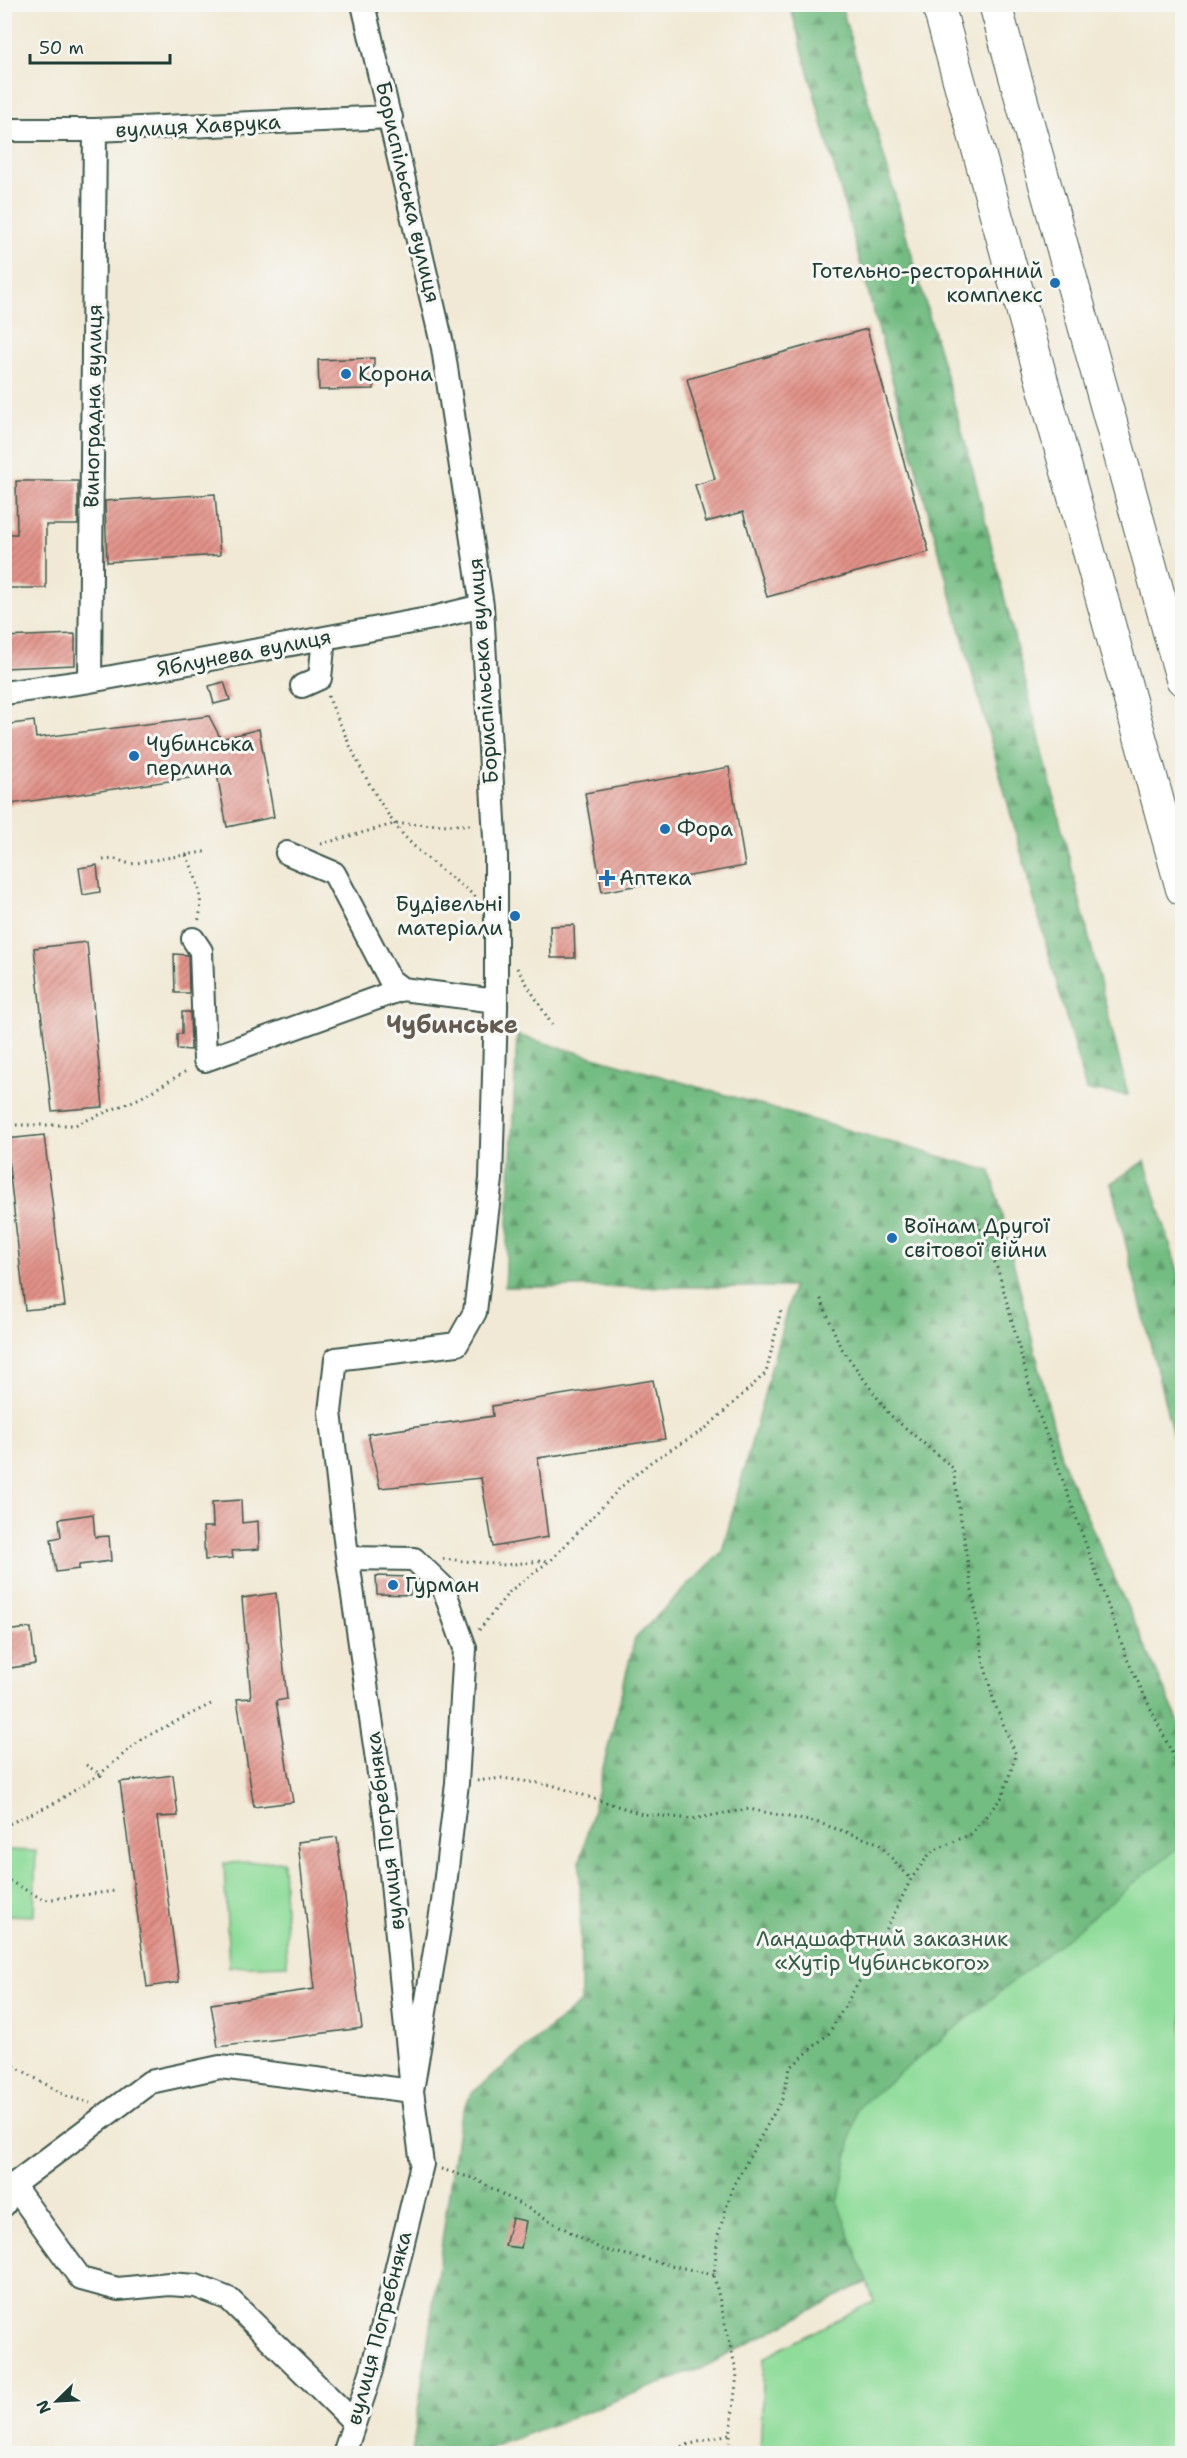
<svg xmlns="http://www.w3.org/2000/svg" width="1187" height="2458" font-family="'Shantell Sans',sans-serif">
<defs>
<pattern id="forest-firs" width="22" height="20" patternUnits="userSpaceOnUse" patternTransform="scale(1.5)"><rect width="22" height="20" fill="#73bc82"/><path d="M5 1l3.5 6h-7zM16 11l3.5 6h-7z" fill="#5e9a6b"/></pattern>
<pattern id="building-hatch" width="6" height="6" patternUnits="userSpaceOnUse" patternTransform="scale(1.5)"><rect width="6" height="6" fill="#e29188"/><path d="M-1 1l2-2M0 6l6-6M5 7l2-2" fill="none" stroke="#b77870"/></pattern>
</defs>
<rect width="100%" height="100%" fill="#f6f6f2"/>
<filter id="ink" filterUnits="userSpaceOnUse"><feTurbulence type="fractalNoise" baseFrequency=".0167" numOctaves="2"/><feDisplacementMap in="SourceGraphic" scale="12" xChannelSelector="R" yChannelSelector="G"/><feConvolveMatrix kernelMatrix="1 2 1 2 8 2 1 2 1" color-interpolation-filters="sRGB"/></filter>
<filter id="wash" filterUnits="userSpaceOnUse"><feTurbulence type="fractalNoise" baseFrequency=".008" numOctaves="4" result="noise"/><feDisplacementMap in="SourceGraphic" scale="24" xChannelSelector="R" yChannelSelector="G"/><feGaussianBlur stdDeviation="1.35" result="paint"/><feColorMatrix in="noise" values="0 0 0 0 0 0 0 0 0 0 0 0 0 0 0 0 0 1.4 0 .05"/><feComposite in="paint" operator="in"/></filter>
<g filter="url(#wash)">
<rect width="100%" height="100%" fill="#f1e9d5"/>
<path fill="url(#forest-firs)" stroke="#497c5b" stroke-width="1.5" d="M 790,5 L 841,5 L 973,471 L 1128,1095 L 1086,1090 Z
M 517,1035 L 991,1171 L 1062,1461 L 1182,1729 L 1182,2134 L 1048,2217 L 853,2288 L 704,2367 L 477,2453 L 412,2454 L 459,2121 L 471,2094 L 581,2002 L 580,1862 L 635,1638 L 722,1552 L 793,1287 L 505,1287 Z
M 1145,1161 L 1182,1284 L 1182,1473 L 1111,1183 Z"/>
<path fill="#8fdc9a" stroke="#578c67" stroke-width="1.5" d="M 1182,1844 L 1182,2453 L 760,2453 L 764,2358 L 874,2301 L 838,2204 L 857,2108 Z
M 5,1850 L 36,1851 L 34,1916 L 5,1915 Z
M 283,1861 L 287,1965 L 229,1967 L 224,1863 Z"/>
<g id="blocks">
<path fill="url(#building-hatch)" d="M 867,329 L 929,552 L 767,597 L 743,512 L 706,522 L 695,485 L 715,479 L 687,379 Z
M 374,358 L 374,389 L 319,390 L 318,360 Z
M 16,481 L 78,481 L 78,525 L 46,525 L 46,588 L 4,588 L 4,534 L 17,534 Z
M 215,494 L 220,555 L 107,562 L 105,501 Z
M 75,634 L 75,665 L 4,668 L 4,637 Z
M 224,682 L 230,700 L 214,704 L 209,686 Z
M 209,716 L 221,739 L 259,729 L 274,817 L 227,827 L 217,774 L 4,805 L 4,725 L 34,721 L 36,738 Z
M 729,767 L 745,866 L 602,892 L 585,793 Z
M 97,865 L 100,892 L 83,895 L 79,868 Z
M 574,925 L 575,958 L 551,958 L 550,926 Z
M 87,942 L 103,1107 L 52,1111 L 34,948 Z
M 174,954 L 188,955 L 189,993 L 175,993 Z
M 182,1012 L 190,1012 L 191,1050 L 177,1049 L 177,1034 L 182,1034 Z
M 44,1135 L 65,1306 L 25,1310 L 6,1139 Z
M 653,1380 L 665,1439 L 538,1458 L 548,1537 L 493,1547 L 481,1478 L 380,1488 L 368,1434 L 493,1416 L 492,1406 Z
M 241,1500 L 242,1523 L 258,1521 L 259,1549 L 232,1551 L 233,1558 L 205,1560 L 203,1527 L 213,1527 L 212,1502 Z
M 93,1514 L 95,1537 L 109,1536 L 111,1561 L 79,1565 L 79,1569 L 56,1572 L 51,1539 L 61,1537 L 59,1519 Z
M 376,1576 L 410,1577 L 410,1595 L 377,1594 Z
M 276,1593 L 287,1699 L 276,1701 L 293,1802 L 254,1807 L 237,1699 L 251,1698 L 242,1598 Z
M 31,1628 L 35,1664 L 4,1669 L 4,1631 Z
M 173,1775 L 178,1816 L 157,1817 L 179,1982 L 147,1987 L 120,1782 Z
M 337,1837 L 362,2028 L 218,2047 L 211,2004 L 314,1989 L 298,1842 Z
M 512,2218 L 526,2221 L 521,2248 L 505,2246 Z"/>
</g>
</g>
<g filter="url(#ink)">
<use href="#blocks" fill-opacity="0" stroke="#3e574c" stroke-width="1.5"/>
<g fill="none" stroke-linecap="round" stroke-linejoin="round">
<g stroke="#3e574c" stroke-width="26">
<path id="minor" d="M 4,130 L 95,130 L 391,117
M 90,681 L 95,130
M 302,686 L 320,678 L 324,638
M 4,693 L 90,681 L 433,618 L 482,606
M 287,853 L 334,873 L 390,980 L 402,989
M 193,939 L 201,951 L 205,1060 L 402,989 L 496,1001
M 13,2185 L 81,2279 L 118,2289 L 169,2284 L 196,2286 L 229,2299 L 354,2422
M 4,2205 L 13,2185 L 150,2082 L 220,2067 L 412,2091 L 443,1902 L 457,1783 L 465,1648 L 443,1587 L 414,1559 L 348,1558
M 344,2454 L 372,2370 L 422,2164 L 412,2091 L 386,1821 L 346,1548 L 330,1412 L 336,1359 L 457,1344 L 475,1312 L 491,1179 L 496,1007 L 496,856 L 482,606 L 443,348 L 363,4"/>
</g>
<g stroke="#3e574c" stroke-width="34">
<path id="highway" d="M 938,4 L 1182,889
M 995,4 L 1182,679"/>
</g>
<path stroke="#3e574c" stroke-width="3" stroke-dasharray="1.5 4.5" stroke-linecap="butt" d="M 328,696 C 347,740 366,784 394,823 C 414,852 448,874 476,897
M 321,844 L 394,824 L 473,825
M 186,855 C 196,875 205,899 198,922
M 103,860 L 115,859 L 130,864 L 209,851
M 517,968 L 552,1025
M 4,1125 L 75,1125 L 140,1098 L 188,1070
M 978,1223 L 998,1270 L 1032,1395 L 1128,1661 L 1182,1774
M 443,1559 L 505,1565 L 550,1560
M 479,1630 L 510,1591 L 552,1559 L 624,1484 L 652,1461 L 705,1429 L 766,1373 L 781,1310
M 86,1765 L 100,1774 L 103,1779
M 477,1781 L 502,1778 L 552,1785 L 642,1814 L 692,1819 L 749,1809 L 819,1823 L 878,1843 L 911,1879
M 4,1826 L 53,1804 L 100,1774 L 143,1738 L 213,1703
M 4,1878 L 44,1900 L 116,1891
M 4,2060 L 66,2096 L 90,2103
M 441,2169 L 475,2179 L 601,2249 L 714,2275 L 718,2235 L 733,2186 L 782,2099 L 790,2068 L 829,2033 L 871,1961 L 911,1879 L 931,1852 L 971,1834 L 1002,1797 L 1016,1755 L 994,1702 L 983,1660 L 953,1468 L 889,1414 L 840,1346 L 820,1297
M 714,2276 L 737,2374 L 728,2454
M 652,2454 L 729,2434"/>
<use href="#minor" stroke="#fff" stroke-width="22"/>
<use href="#highway" stroke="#fff" stroke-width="32"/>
</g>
</g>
<g fill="#1f6fb2" stroke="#f6f6f2" stroke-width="2">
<circle cx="1055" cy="283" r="6"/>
<circle cx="346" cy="374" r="6"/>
<circle cx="134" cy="756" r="6"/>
<circle cx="665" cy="829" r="6"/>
<path d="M604 869h6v6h6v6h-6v6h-6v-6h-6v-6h6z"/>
<circle cx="515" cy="916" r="6"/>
<circle cx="892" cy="1238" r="6"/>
<circle cx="393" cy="1585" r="6"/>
</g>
<g text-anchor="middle" stroke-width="6" stroke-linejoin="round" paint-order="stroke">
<g font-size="21" fill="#1f3d34" stroke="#f6f6f2">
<text transform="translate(198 126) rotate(-3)" y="7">вулиця Хаврука</text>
<text transform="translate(408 192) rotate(77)" y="7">Бориспільська вулиця</text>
<text transform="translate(93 406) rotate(-89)" y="7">Виноградна вулиця</text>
<text transform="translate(244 653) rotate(-11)" y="7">Яблунева вулиця</text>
<text transform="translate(483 671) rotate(-94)" y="7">Бориспільська вулиця</text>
<text transform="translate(385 1831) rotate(-97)" y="7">вулиця Погребняка</text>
<text transform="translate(379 2328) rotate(-75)" y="7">вулиця Погребняка</text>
</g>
<g font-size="21" fill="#1f3d34" stroke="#f6f6f2" text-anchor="start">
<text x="1043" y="278" text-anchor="end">Готельно-ресторанний<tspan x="1043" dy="24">комплекс</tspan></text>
<text x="358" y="381">Корона</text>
<text x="146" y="751">Чубинська<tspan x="146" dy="24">перлина</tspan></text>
<text x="677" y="836">Фора</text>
<text x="619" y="885">Аптека</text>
<text x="503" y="911" text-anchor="end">Будівельні<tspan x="503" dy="24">матеріали</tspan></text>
<text x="904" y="1233">Воїнам Другої<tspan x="904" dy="24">світової війни</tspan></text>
<text x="405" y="1592">Гурман</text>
</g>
<g font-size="21" fill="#355d48" stroke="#f6f6f2">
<text x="882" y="1946">Ландшафтний заказник<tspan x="882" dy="24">«Хутір Чубинського»</tspan></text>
</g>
<g font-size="24" font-weight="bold" fill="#635a51" stroke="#f6f6f2">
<text x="452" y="1033">Чубинське</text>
</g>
</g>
<rect width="1187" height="2458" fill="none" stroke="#f6f6f2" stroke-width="24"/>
<g transform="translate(57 2401) rotate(246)" stroke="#f6f6f2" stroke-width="4.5" paint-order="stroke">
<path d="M0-4.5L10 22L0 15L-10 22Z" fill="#1f3d34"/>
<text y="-9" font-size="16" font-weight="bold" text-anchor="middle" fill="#1f3d34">N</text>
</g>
<path d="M30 54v9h140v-9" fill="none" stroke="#1f3d34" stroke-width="3"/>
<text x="39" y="54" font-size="18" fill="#1f3d34" stroke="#f6f6f2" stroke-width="4.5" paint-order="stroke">50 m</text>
</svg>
